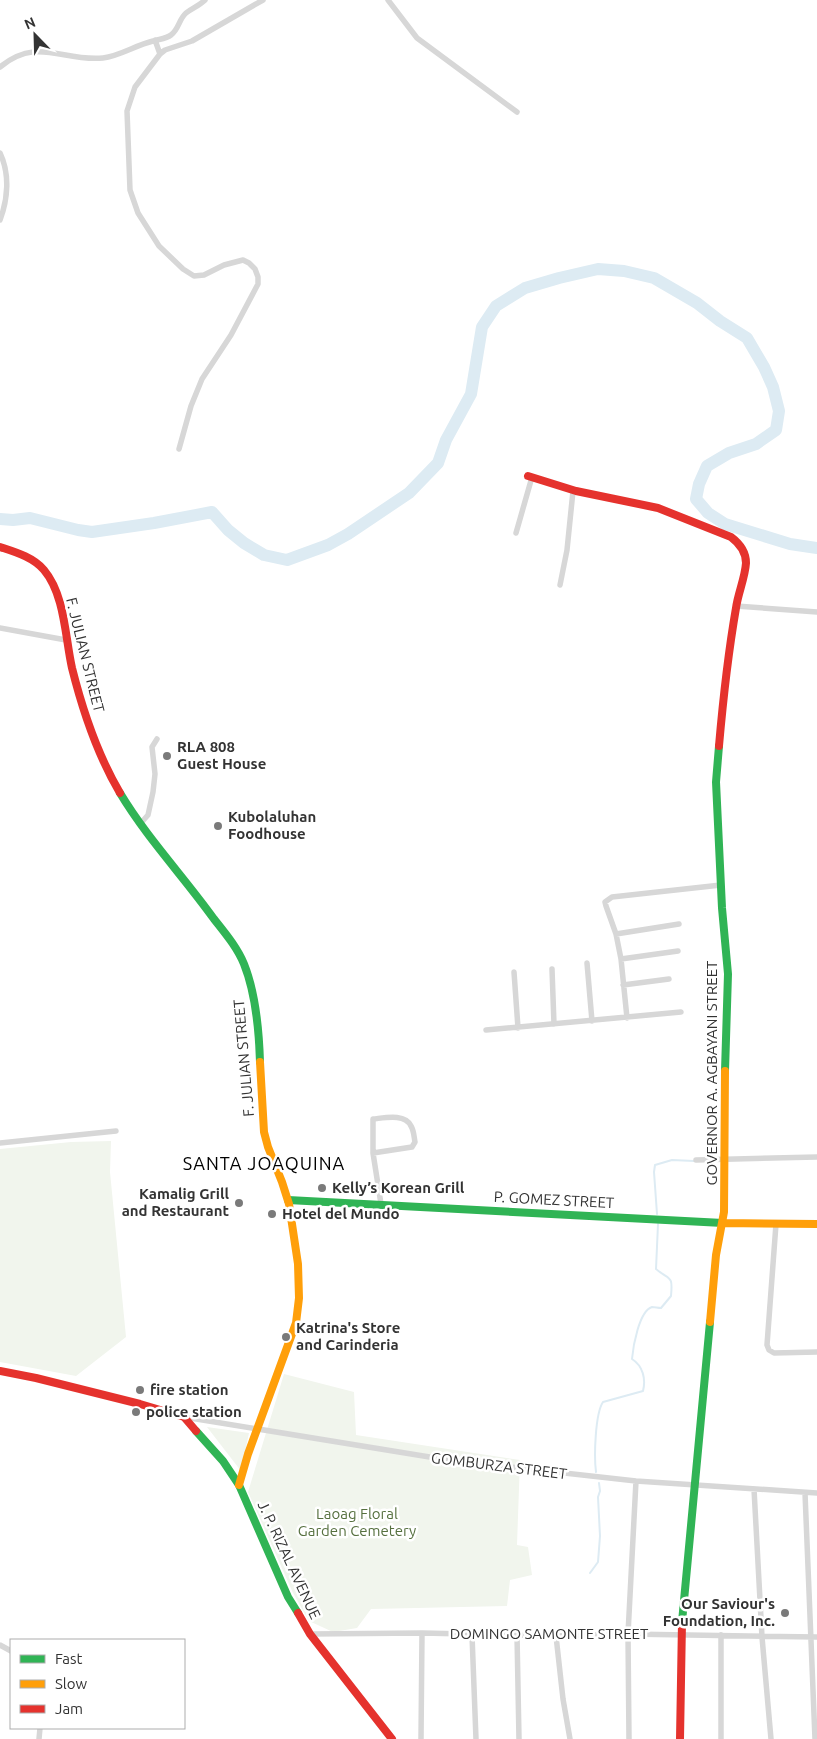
<svg xmlns="http://www.w3.org/2000/svg" width="817" height="1739" font-family="Ubuntu,sans-serif">
<rect width="100%" height="100%" fill="#fff"/>
<path fill="#f1f5ed" d="M 111,1141 L 110,1172 L 126,1337 L 76,1376 L 0,1362 L 0,1149 L 71,1142 Z
M 284,1374 L 354,1392 L 356,1435 L 520,1460 L 517,1545 L 528,1547 L 532,1575 L 510,1580 L 507,1606 L 371,1609 L 357,1628 L 333,1632 L 309,1621 L 293,1593 L 248,1492 Z
M 207,1427 L 249,1433 L 241,1471 Z"/>
<g fill="none" stroke-linecap="round" stroke-linejoin="round">
<path stroke="#ddebf3" stroke-width="2" d="M 657,1214 L 654,1172 L 655,1165 L 672,1160 L 694,1161
M 596,1472 C 594,1457 595,1414 603,1402 L 643,1391 C 646,1379 643,1366 632,1359 C 633,1347 639,1311 652,1307 C 655,1307 658,1308 661,1308 L 671,1296 C 673,1274 670,1281 656,1269 L 658,1224
M 590,1573 L 598,1562 L 600,1536 L 598,1497 L 600,1491 L 599,1483"/>
<path stroke="#ddebf3" stroke-width="12" d="M 0,519 L 13,520 L 30,518 L 78,530 L 92,532 L 154,523 L 212,512 L 228,530 L 244,543 L 264,555 L 287,560 L 328,545 L 348,534 L 409,493 L 438,463 L 446,440 L 471,394 L 482,327 L 496,306 L 525,288 L 559,278 L 598,269 L 624,271 L 654,278 L 697,303 L 720,321 L 747,338 L 764,367 L 773,387 L 779,411 L 776,430 L 756,444 L 729,453 L 707,466 L 699,484 L 696,499 L 708,513 L 725,524 L 790,544 L 817,548"/>
<path stroke="#d7d7d7" stroke-width="5.5" d="M 388,0 L 417,38 L 517,112
M 155,40 L 160,54
M 0,67 C 38,36 62,62 103,58 C 120,56 136,45 153,41 C 159,39 166,39 171,35 C 179,29 179,19 186,13 C 192,8 199,6 205,0
M 0,153 C 10,174 8,199 0,220
M 179,449 L 191,406 L 202,379 L 231,335 L 258,284 L 258,277 L 255,269 L 249,263 L 243,260 L 224,265 L 204,275 L 194,276 L 183,269 L 159,246 L 138,213 L 130,190 L 127,111 L 135,87 L 160,54 L 165,50 L 192,41 L 263,0
M 516,533 L 532,477
M 560,585 L 567,550 L 573,491
M 736,606 L 817,612
M 0,628 L 66,640
M 140,824 L 148,815 L 153,792 L 155,774 L 152,747 L 157,739
M 616,934 L 679,924
M 621,959 L 678,951
M 587,963 L 592,1021
M 552,969 L 554,1024
M 514,972 L 518,1028
M 623,985 L 669,979
M 627,1018 L 621,959 L 616,934 L 606,906 L 605,902 L 612,897 L 721,885
M 486,1030 L 681,1012
M 0,1143 L 116,1131
M 373,1153 L 412,1147 L 415,1142 C 414,1137 414,1131 411,1126 C 405,1113 384,1118 373,1119 L 373,1153 L 381,1204
M 696,1160 L 817,1157
M 776,1224 L 767,1345 L 769,1350 L 774,1353 L 817,1352
M 184,1417 L 448,1460 L 636,1481 L 817,1493
M 754,1489 L 762,1637 L 771,1739
M 805,1493 L 815,1739
M 310,1634 L 422,1633 L 556,1636 L 628,1634 L 817,1637
M 472,1635 L 476,1739
M 517,1635 L 519,1739
M 721,1635 L 721,1739
M 556,1636 L 563,1699 L 570,1739
M 0,1645 L 11,1651
M 39,1739 L 40,1728
M 421,1739 L 422,1633
M 629,1739 L 628,1634 L 636,1481"/>
<path stroke="#30b455" stroke-width="8" d="M 719,746 L 716,782 L 722,908 L 728,974 L 725,1071
M 120,793 C 147,838 184,877 214,919 C 225,933 237,947 244,964 C 256,994 259,1029 260,1062
M 288,1200 L 723,1223
M 196,1431 L 223,1461 L 239,1485 L 288,1597 L 298,1613
M 682,1622 L 710,1322"/>
<path stroke="#ff9f0a" stroke-width="8" d="M 723,1223 L 817,1224
M 710,1322 L 716,1255 L 724,1212 L 725,1071
M 239,1485 L 248,1454 L 296,1323 L 299,1298 L 298,1264 L 289,1204 L 282,1182 L 268,1147 L 264,1132 L 260,1062"/>
<path stroke="#e5322d" stroke-width="8" d="M 528,476 L 576,491 L 658,508 L 731,537 C 739,543 746,552 746,563 C 745,578 738,593 736,608 C 728,654 723,700 719,746
M 0,547 C 15,552 33,557 44,570 C 65,595 65,637 72,668 C 83,712 97,754 120,793
M 0,1371 L 36,1378 L 140,1404 L 184,1417 L 196,1431
M 298,1613 L 310,1634 L 392,1739
M 680,1739 L 682,1622"/>
</g>
<g fill="#7a7a7a" stroke="#fff" stroke-width="2">
<circle cx="167" cy="756" r="5"/>
<circle cx="218" cy="826" r="5"/>
<circle cx="322" cy="1188" r="5"/>
<circle cx="239" cy="1203" r="5"/>
<circle cx="272" cy="1214" r="5"/>
<circle cx="286" cy="1337" r="5"/>
<circle cx="140" cy="1390" r="5"/>
<circle cx="136" cy="1412" r="5"/>
<circle cx="785" cy="1613" r="5"/>
</g>
<g text-anchor="middle" stroke-width="5" stroke-linejoin="round" paint-order="stroke">
<g font-size="15" fill="#333" stroke="#fff">
<text transform="translate(85 655) rotate(76)" y="5">F. JULIAN STREET</text>
<text transform="translate(244 1058) rotate(-95)" y="5">F. JULIAN STREET</text>
<text transform="translate(712 1073) rotate(-90)" y="5">GOVERNOR A. AGBAYANI STREET</text>
<text transform="translate(554 1200) rotate(3)" y="5">P. GOMEZ STREET</text>
<text transform="translate(499 1466) rotate(7)" y="5">GOMBURZA STREET</text>
<text transform="translate(289 1560) rotate(65)" y="5">J. P. RIZAL AVENUE</text>
<text x="549" y="1639">DOMINGO SAMONTE STREET</text>
</g>
<g font-size="15" font-weight="bold" fill="#333" stroke="#fff" text-anchor="start">
<text x="177" y="752">RLA 808<tspan x="177" dy="17">Guest House</tspan></text>
<text x="228" y="822">Kubolaluhan<tspan x="228" dy="17">Foodhouse</tspan></text>
<text x="332" y="1193">Kelly’s Korean Grill</text>
<text x="229" y="1199" text-anchor="end">Kamalig Grill<tspan x="229" dy="17">and Restaurant</tspan></text>
<text x="282" y="1219">Hotel del Mundo</text>
<text x="296" y="1333">Katrina's Store<tspan x="296" dy="17">and Carinderia</tspan></text>
<text x="150" y="1395">fire station</text>
<text x="146" y="1417">police station</text>
<text x="775" y="1609" text-anchor="end">Our Saviour's<tspan x="775" dy="17">Foundation, Inc.</tspan></text>
</g>
<g font-size="15" fill="#56703f" stroke="#fff">
<text x="357" y="1519">Laoag Floral<tspan x="357" dy="17">Garden Cemetery</tspan></text>
</g>
<g font-size="18" letter-spacing="1" fill="#000" stroke="#fff">
<text x="264" y="1170">SANTA JOAQUINA</text>
</g>
</g>
<rect x="10" y="1639" width="175" height="90" fill="#ffffff" stroke="#adadad"/>
<rect x="20" y="1655" width="25" height="8" fill="#30b455" stroke="#adadad"/>
<text x="55" y="1664" font-size="15" fill="#333333">Fast</text>
<rect x="20" y="1680" width="25" height="8" fill="#ff9f0a" stroke="#adadad"/>
<text x="55" y="1689" font-size="15" fill="#333333">Slow</text>
<rect x="20" y="1705" width="25" height="8" fill="#e5322d" stroke="#adadad"/>
<text x="55" y="1714" font-size="15" fill="#333333">Jam</text>
<g transform="translate(35 35) rotate(337)" stroke="#ffffff" stroke-width="4" paint-order="stroke">
<path d="M0-4L9 19L0 12L-9 19Z" fill="#333333"/>
<text y="-8" font-size="14" font-weight="bold" text-anchor="middle" fill="#333333">N</text>
</g>
</svg>
